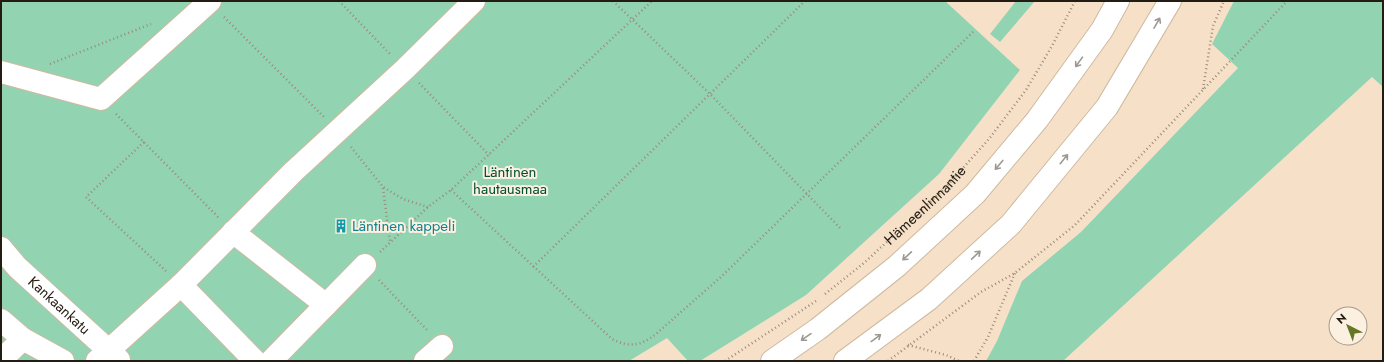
<svg xmlns="http://www.w3.org/2000/svg" width="1384" height="362" font-family="Jost,sans-serif">
<rect width="100%" height="100%" fill="#f6e1c8"/>
<path fill="#92d4b2" d="M 1,1 L 945,1 L 1020,70 L 939,174 L 806,295 L 700,361 L 688,361 L 667,338 L 629,361 L 1,361 Z
M 1016,1 L 1035,1 L 1000,42 L 990,34 Z
M 1234,1 L 1383,1 L 1383,87 L 1372,77 L 1063,361 L 986,361 L 997,341 L 1022,281 L 1081,232 L 1238,68 L 1212,44 Z"/>
<g fill="none" stroke-linecap="round" stroke-linejoin="round">
<g stroke="#cebaa1" stroke-width="24">
<g id="minor">
<path d="M 1,72 L 101,99 L 210,1"/>
<path d="M 233,232 L 326,305"/>
<path id="s2" d="M 1,248 L 17,267 L 119,360"/>
<path d="M 181,285 L 255,361"/>
<path d="M 1,320 L 23,339 L 63,361"/>
<path d="M 1,360 L 23,339"/>
<path d="M 97,361 L 181,285 L 293,172 L 405,69 L 474,1"/>
<path d="M 271,361 L 365,265"/>
<path d="M 425,361 L 442,346"/>
</g>
</g>
<g stroke="#cebaa1" stroke-width="24">
<path id="major" d="M 772,361 L 818,329 L 897,266 L 975,194 L 1037,120 L 1102,30 L 1118,1
M 845,361 L 929,299 L 1011,224 L 1107,107 L 1170,1"/>
</g>
<g stroke="#9a8b79" stroke-width="2.5" stroke-dasharray="1 3" stroke-linecap="butt">
<path d="M 339,1 L 390,54"/>
<path d="M 613,1 L 710,94 L 840,228"/>
<path d="M 224,17 L 324,117"/>
<path d="M 50,64 L 151,24"/>
<path d="M 419,83 L 489,155"/>
<path d="M 1203,89 L 1213,26 L 1224,1"/>
<path d="M 116,114 L 219,218"/>
<path d="M 144,142 L 86,197 L 166,271"/>
<path d="M 351,147 L 383,187 L 403,199 L 428,207"/>
<path d="M 383,188 L 390,242"/>
<path d="M 451,190 L 612,339 C 630,348 640,346 656,334 L 722,276 L 973,32"/>
<path d="M 380,252 L 428,207 L 451,190 L 652,1"/>
<path d="M 533,267 L 805,1"/>
<path d="M 379,280 L 428,331"/>
<path id="s1" d="M 825,294 L 864,263 L 944,189 L 989,139 L 1026,90 L 1052,46 L 1075,1"/>
<path d="M 908,345 L 946,355 L 959,361"/>
<path d="M 725,361 L 816,301"/>
<path d="M 888,361 L 981,292 L 1015,273 L 1075,225 L 1287,1"/>
<path d="M 974,361 L 988,337 L 1015,273"/>
</g>
<use href="#minor" stroke="#fff" stroke-width="22"/>
<use href="#major" stroke="#fff" stroke-width="22"/>
</g>
<defs><path id="oneway-shaft" d="M-6 0H5M1.5-3L5.5 0L1.5 3" fill="none" stroke-width="1.6" stroke-linecap="round" stroke-linejoin="round"/></defs>
<g stroke="#9c9995">
<use href="#oneway-shaft" transform="translate(1157 23) rotate(-60)"/>
<use href="#oneway-shaft" transform="translate(1079 62) rotate(126)"/>
<use href="#oneway-shaft" transform="translate(1064 159) rotate(-51)"/>
<use href="#oneway-shaft" transform="translate(999 165) rotate(130)"/>
<use href="#oneway-shaft" transform="translate(976 255) rotate(-43)"/>
<use href="#oneway-shaft" transform="translate(907 256) rotate(137)"/>
<use href="#oneway-shaft" transform="translate(806 337) rotate(145)"/>
<use href="#oneway-shaft" transform="translate(876 338) rotate(-36)"/>
</g>
<defs>
<g id="building-bare" transform="scale(1.08)"><path d="M-4-6H4V6H1V3H-1V6H-4ZM-2.5-4.3h1.7v1.8h-1.7ZM.8-4.3h1.7v1.8H.8ZM-2.5-1h1.7V.8h-1.7ZM.8-1h1.7V.8H.8Z" fill="#0f9aa8" stroke="#fcf0e1" stroke-width="2.5" paint-order="stroke"/></g>
</defs>
<g fill-rule="evenodd">
<use href="#building-bare" x="341" y="226"/>
</g>
<g text-anchor="middle" stroke-width="4" stroke-linejoin="round" paint-order="stroke">
<g font-size="15" fill="#015033" stroke="#fcf0e1">
<text x="510" y="177">Läntinen<tspan x="510" dy="17">hautausmaa</tspan></text>
</g>
<g font-size="15" fill="#231c13" stroke="#fcf0e1">
<text dy="5" stroke="none"><textPath href="#s1" startOffset="134">Hämeenlinnantie</textPath></text>
<text dy="5" stroke="none"><textPath href="#s2" startOffset="82">Kankaankatu</textPath></text>
</g>
<g font-size="15" fill="#0d838f" stroke="#fcf0e1" text-anchor="start">
<text x="352" y="231">Läntinen kappeli</text>
</g>
</g>
<rect width="1384" height="362" fill="none" stroke="#231c13" stroke-width="4"/>
<g transform="translate(1348 326) rotate(318)"><circle r="19" fill="#fcf0e1" stroke="#a59b8f"/>
<path d="M0-3L7 15L0 10L-7 15Z" fill="#657726"/>
<text y="-6" font-size="11" font-weight="bold" text-anchor="middle" fill="#231c13">N</text>
</g>
</svg>
